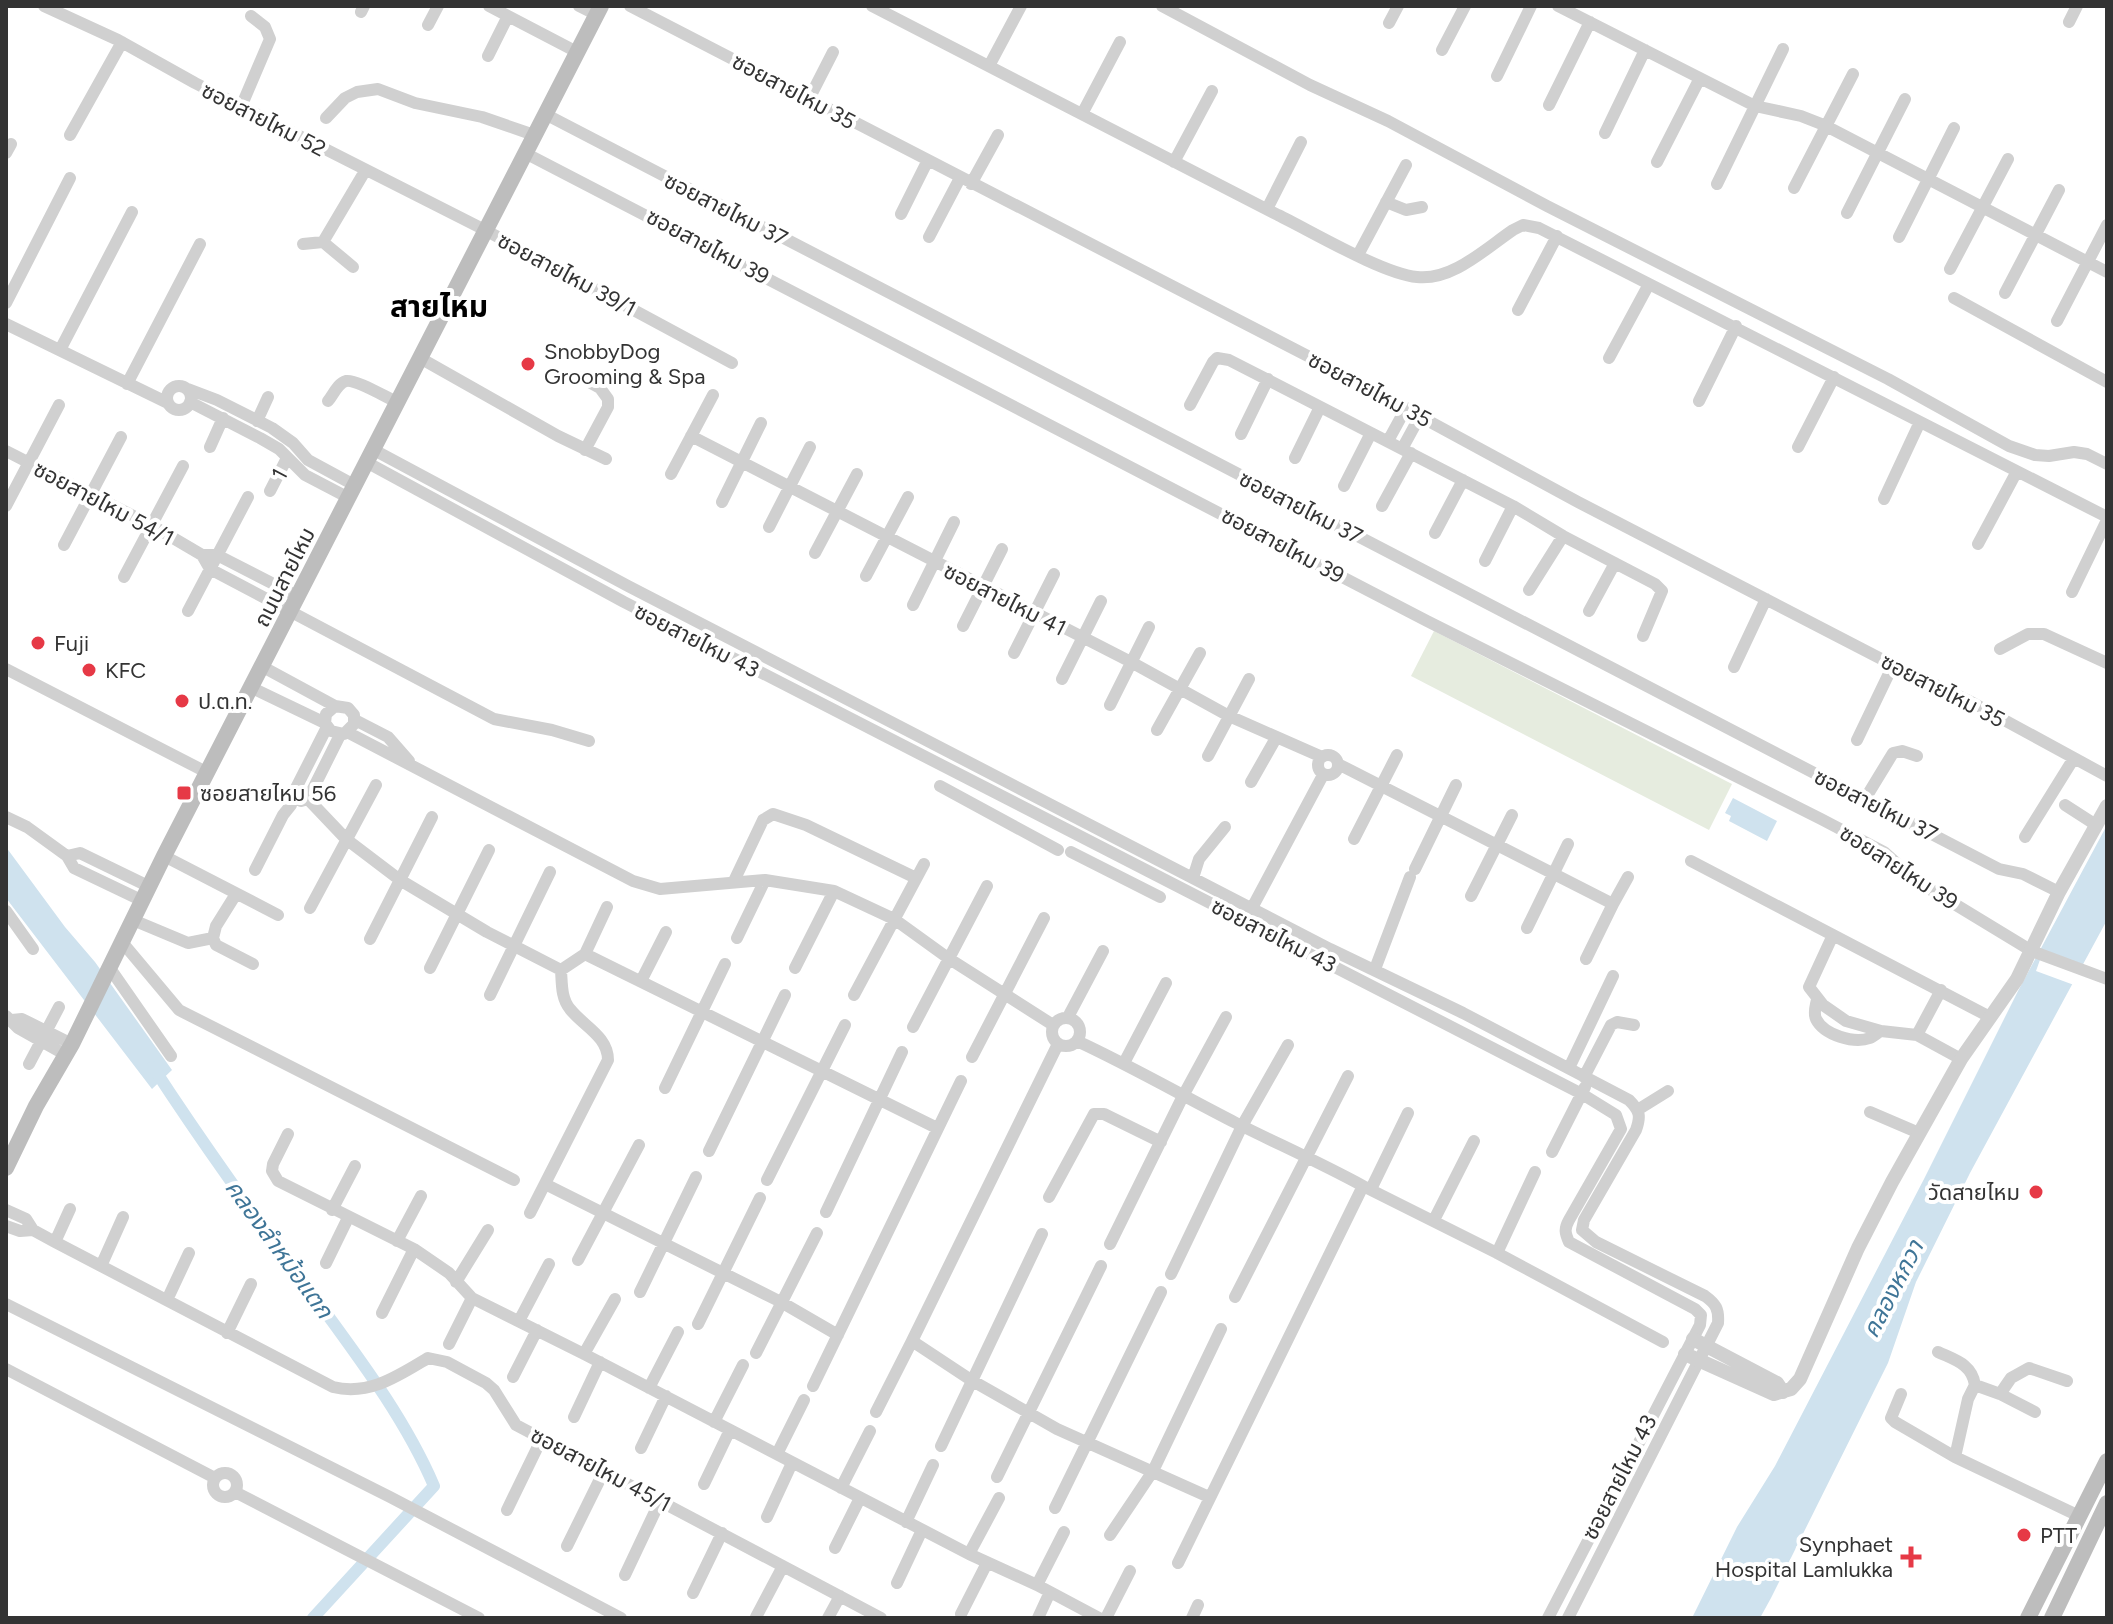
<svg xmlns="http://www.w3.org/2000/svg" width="2113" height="1624" font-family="Figtree,'Noto Sans Thai',sans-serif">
<rect width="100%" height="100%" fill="#fff"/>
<path fill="#e6ecdf" d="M 1434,631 L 1732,784 L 1709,830 L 1411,676 Z"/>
<path fill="#cfe2ee" d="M 1733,798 L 1777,821 L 1767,841 L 1729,821 L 1731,816 L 1725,813 Z
M 2107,825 L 2107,920 L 1970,1173 L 1916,1282 L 1888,1363 L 1771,1598 L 1760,1618 L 1692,1618 L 1737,1527 L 1775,1466 L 1924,1179 L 2018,991 Z
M 6,847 L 65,927 L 95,962 L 172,1070 L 152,1089 L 6,898 Z"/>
<path fill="#fff" d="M 2041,957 L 2082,972 L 2074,985 L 2036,971 Z"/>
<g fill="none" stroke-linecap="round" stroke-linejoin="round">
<path stroke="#cfe2ee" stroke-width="12" d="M 153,1067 C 203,1144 256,1217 310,1291 C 355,1353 404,1416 434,1486 L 313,1618"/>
<path stroke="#d0d0d0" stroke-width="12" d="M 44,6 L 118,40 L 195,83 L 485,230 L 732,363
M 489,6 L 577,52
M 579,6 L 597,15
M 630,6 L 1329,367 L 1578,502 L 1893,665 L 1971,702 L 2107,776
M 872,6 C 1007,76 1142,146 1278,215 C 1311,231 1383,274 1417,277 C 1452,281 1485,249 1513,230 L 1523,225 L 1539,228 L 2107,517
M 1162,6 L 1310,85 L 1388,121 L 1547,206 L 1888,379 L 2009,446 L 2035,455 L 2049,456 L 2074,452 L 2087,454 L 2107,464
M 1558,6 L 1755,106 L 1801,116 L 1824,125 L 2107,272
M 361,12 L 364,6
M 2069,22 L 2077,6
M 1389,23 L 1398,6
M 428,25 L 438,6
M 1442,50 L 1465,6
M 488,56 L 508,16
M 989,66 L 1021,6
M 1497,76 L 1531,6
M 809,99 L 833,52
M 1549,105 L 1590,22
M 241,107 L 270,39 L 265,27 L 251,16
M 545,114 L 1999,869 L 2023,874 L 2059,892
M 1082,114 L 1120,42
M 326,118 L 345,98 L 357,92 L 378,89 L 415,103 L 482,117 L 534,135
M 1605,133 L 1645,50
M 70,135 L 122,42
M 6,153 L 11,144
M 525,153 L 1427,621 L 1821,819 L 1884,852 L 1915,880 L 2032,951 L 2107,979
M 1174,162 L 1212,91
M 1657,162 L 1700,78
M 971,184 L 998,135
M 1717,184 L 1783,49
M 1794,188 L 1853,74
M 1386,202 L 1406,210 L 1422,207
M 1267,209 L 1301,142
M 1847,213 L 1905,99
M 901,214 L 927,162
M 929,237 L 960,178
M 1899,237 L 1954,128
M 323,242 L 353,267
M 303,244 L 323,242 L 365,171
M 1358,255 L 1406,165
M 1950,269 L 2008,159
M 2005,293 L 2059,190
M 1954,298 L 2107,382
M 6,303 L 70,178
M 1518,310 L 1557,236
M 2057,321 L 2107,225
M 6,324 L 168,403
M 60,350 L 132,212
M 420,358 L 558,436 L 606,459
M 1609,358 L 1649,284
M 580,377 L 600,388 L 608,399 L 608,407 L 585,450
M 127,384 L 200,244
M167 398a12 12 0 1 1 24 0a12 12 0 1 1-24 0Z
M 188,389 L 217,400 L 272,428 L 293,443 L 308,460 L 356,486
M 328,401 C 333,395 338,383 346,381 C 356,379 387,398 397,402
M 1699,401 L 1736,326
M 190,402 L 260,438 L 279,449 L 305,475 L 349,498
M 1190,405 L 1213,362 L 1217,358 L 1229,360 L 1513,506 L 1563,536 L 1655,584 L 1662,591 L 1643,636
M 257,421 L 268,397
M 1241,434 L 1268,379
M 691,436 L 1131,662 L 1229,716 L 1322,757
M 1388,441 L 1406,408
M 210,447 L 223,418
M 1798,447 L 1834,377
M 1402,449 L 1420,416
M 374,450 L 628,586 L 1330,949 L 1463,1013 L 1629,1100 C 1640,1111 1641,1116 1636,1130 L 1584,1220 L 1582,1230 L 1596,1242 L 1705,1296 C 1716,1304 1719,1309 1718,1323 L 1568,1618
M 6,451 L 151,525 L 202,555 L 217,555 L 299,597
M 1295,458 L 1320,407
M 368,463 L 624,602 L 1582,1094 L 1616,1115 L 1621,1129 L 1569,1220 C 1564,1229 1565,1233 1569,1242 L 1695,1309 L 1701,1315 L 1700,1325 L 1548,1618
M 671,474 L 713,395
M 1344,486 L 1371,433
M 270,491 L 287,458
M 1884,499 L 1919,424
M 722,502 L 761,423
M 6,506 L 59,405
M 1382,506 L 1411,453
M 769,527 L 810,447
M 1435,533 L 1463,480
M 1978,544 L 2016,473
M 64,545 L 121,437
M 815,553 L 857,474
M 202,555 L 210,569 L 494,719 L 552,730 L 589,741
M 1485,561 L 1513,506
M 866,576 L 908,497
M 124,577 L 183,466
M 1529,590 L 1563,536
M 2072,592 L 2107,520
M 913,605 L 954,522
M 188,611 L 248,497
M 1589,611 L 1615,563
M 963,626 L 1002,549
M 2000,649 L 2028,634 L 2044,634 L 2107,663
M 1014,653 L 1054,574
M 263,667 L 335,706 L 348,708 L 354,715 L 354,724 L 344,734 L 331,731 L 325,723 L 326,714 L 335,706
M 1734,667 L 1766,599
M 6,669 L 208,773
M 1062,679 L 1101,601
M 252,688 L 325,723
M 1110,705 L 1149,627
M 355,720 L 388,737 L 409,761
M 1157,730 L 1200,653
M 347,732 L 633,881 L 660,889 L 765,880 L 834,891 L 894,919 L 948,958 L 1053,1025
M 1857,740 L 1893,665
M1318 765a10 10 0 1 1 20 0a10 10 0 1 1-20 0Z
M 1208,756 L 1249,679
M 1338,764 L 1613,904 L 1586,959
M 1251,782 L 1276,738
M 940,786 L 1058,850
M 294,792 L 308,799 L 346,839 L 400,880 L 487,932 L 561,970 L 585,954 L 937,1128
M 1865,799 L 1893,753 L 1902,751 L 1917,756
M 301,801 L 308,799 L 340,735
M 2065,805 L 2096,825
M 6,817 L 27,827 L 67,856 L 74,868 L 143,901
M 2025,837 L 2074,758
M 1354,839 L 1397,755
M 1071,852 L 1160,897
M 67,856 L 80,853 L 150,887
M 164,856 L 278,915
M 1691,861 L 1990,1017
M 1415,869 L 1456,785
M 255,870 L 283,815 L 291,805 L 294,792 L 327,727
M 1193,878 L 1199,859 L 1225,827
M 734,881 L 763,820 L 773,814 L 806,825 L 916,878
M 236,894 L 216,926 L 213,938 L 216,945 L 253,964
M 1471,896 L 1512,815
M 1613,904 L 1628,877
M 310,908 L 376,785
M 1252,908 L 1323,775
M 6,911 L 33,949
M 133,920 L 188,943 L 213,938
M 1527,928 L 1568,844
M 1833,935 L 1809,987 L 1823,1005 L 1846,1021 L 1881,1031 L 1917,1035 L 1961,1059
M 737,938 L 765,880
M 370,939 L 432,817
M 122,942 L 179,1010 L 514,1180
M 585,954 L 607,907
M 109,967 L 171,1056
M 430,968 L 489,850
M 795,968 L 834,891
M 1375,969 L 1410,877
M 641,981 L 666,932
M 490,995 L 550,872
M 854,995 L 924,864
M 1817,999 C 1816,1006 1813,1012 1816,1019 C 1824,1035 1854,1044 1870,1038 C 1871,1038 1880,1031 1881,1031
M 6,1016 L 18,1028 L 66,1055
M 1068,1017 L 1103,951
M1052 1032a14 14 0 1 1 28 0a14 14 0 1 1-28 0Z
M 12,1020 L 22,1019 L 72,1044
M 913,1027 L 987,886
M 1917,1035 L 1941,990
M 1077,1041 C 1131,1066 1183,1096 1236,1123 C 1278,1144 1321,1163 1363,1186 L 1178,1563
M 1058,1044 L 912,1341 L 971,1380 L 1057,1429 L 1209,1497
M 972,1057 L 1044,918
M 1124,1063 L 1166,983
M 29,1064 L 59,1007
M 1569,1068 L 1613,976
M 1584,1077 L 1611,1025 L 1617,1022 L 1634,1025
M 665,1088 L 725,964
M 1639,1109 L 1668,1091
M 1870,1112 L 1919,1133
M 288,1134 L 273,1164 L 272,1171 L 278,1181 L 414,1249 L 449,1273 L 472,1298 L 584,1354 L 969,1554 L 1037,1585 L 1099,1618
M 709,1151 L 785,995
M 1552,1152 L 1585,1087
M 767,1180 L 845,1025
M 545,1184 L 781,1302 L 838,1335
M 1363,1186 L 1497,1253 L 1663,1342
M 1371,1189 L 1408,1113
M 1049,1197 L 1094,1114 L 1104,1114 L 1161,1142
M 6,1210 L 26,1219 L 33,1230 L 55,1242 L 333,1387 C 369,1396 398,1376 428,1358 L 447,1362 L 486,1383 L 494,1390 L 516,1425 L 881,1618
M 332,1210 L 355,1166
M 826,1212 L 902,1052
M 530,1213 L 608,1060 C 608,1036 583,1026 570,1009 C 561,998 562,984 561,970
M 1434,1220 L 1474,1141
M 6,1226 L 20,1231 L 33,1230
M 397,1241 L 421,1196
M 55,1242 L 70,1209
M 1110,1244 L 1183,1096 L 1226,1017
M 1497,1253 L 1535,1172
M 578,1260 L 639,1145
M 326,1263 L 348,1218
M 101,1266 L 123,1217
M 1171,1274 L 1242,1126 L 1288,1045
M 456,1282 L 488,1230
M 640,1292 L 696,1177
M 1235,1297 L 1348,1076
M 167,1300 L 189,1253
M 6,1304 L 390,1497 L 621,1618
M 382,1313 L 414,1249
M 519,1321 L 549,1264
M 698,1324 L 760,1198
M 227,1333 L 251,1284
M 449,1344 L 472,1298
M 1938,1352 C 1955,1360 1972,1364 1975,1385
M 756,1353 L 817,1233
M 584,1354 L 615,1299
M 6,1369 L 215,1478
M 513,1377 L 537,1330
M 813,1386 L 961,1081
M 649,1388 L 678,1332
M 1901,1394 L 1891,1418 L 1895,1422 L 1955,1457 L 2079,1516
M 2000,1394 L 2035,1412
M 876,1412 L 912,1341
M 574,1417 L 600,1362
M 714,1422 L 743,1365
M 941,1446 L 1042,1234
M 641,1448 L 666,1396
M 777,1454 L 804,1400
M 1955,1457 L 1968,1399 L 1975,1385 L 2000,1394 L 2011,1378 L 2029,1368 L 2067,1381
M213 1485a12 12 0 1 1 24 0a12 12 0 1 1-24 0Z
M 997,1477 L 1101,1266
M 704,1484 L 730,1430
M 841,1488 L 870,1431
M 235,1492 L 479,1618
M 1055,1508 L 1161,1292
M 507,1510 L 542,1438
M 767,1517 L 792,1463
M 906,1522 L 933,1465
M 1110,1535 L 1153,1471 L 1221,1329
M 567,1546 L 604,1471
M 835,1548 L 860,1498
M 969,1554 L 999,1498
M 625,1575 L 660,1501
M 897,1583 L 922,1530
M 1037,1585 L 1064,1532
M 693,1593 L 722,1533
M 961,1614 L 987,1563
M 756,1617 L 783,1566
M 828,1618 L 840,1596
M 1038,1618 L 1050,1592
M 1106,1618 L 1130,1571
M 1192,1618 L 1198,1605"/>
<path stroke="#d0d0d0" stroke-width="14" d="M 1693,1339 L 1777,1383 L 1783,1392
M 1685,1354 L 1774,1394 L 1791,1389 L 1800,1379 L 1858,1248 L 1892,1182 L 1961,1059 L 2017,979 L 2059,892 L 2107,806"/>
<path stroke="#bdbdbd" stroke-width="16" d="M 6,1168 L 36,1106 L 72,1044 L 164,856 L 601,6
M 2028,1618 L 2107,1461
M 2052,1618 L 2107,1503"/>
</g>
<g fill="#e63946" stroke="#fff" stroke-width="3">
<circle cx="528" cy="364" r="8"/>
<circle cx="38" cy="643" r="8"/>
<circle cx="89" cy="670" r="8"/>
<circle cx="182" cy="701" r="8"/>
<rect x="176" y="785" width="16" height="16" rx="4"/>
<circle cx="2036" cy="1192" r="8"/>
<circle cx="2024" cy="1535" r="8"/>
<path d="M1907 1545h8v8h8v8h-8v8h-8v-8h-8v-8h8z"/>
</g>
<g text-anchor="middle" stroke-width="8" stroke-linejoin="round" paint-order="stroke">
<g font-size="22" fill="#333" stroke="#fff">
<text transform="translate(794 91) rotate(28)" y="8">ซอยสายไหม 35</text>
<text transform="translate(264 119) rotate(27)" y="8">ซอยสายไหม 52</text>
<text transform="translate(726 209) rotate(27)" y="8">ซอยสายไหม 37</text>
<text transform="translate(708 246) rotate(28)" y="8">ซอยสายไหม 39</text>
<text transform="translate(567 274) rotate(28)" y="8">ซอยสายไหม 39/1</text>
<text transform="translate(1370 389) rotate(28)" y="8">ซอยสายไหม 35</text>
<text transform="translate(279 474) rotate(-62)" y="8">1</text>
<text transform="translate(104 503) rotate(28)" y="8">ซอยสายไหม 54/1</text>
<text transform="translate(1301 507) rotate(27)" y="8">ซอยสายไหม 37</text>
<text transform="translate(1283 545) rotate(28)" y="8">ซอยสายไหม 39</text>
<text transform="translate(284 577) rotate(-63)" y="8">ถนนสายไหม</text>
<text transform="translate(1005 599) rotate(27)" y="8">ซอยสายไหม 41</text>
<text transform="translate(697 640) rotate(27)" y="8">ซอยสายไหม 43</text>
<text transform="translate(1943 690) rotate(27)" y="8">ซอยสายไหม 35</text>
<text transform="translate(1876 805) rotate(27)" y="8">ซอยสายไหม 37</text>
<text transform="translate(1899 867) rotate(33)" y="8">ซอยสายไหม 39</text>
<text transform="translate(1274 935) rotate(27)" y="8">ซอยสายไหม 43</text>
<text transform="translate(601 1469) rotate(28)" y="8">ซอยสายไหม 45/1</text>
<text transform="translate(1619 1477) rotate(-63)" y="8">ซอยสายไหม 43</text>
</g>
<g font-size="22" fill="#333" stroke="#fff" text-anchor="start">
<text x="544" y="359">SnobbyDog<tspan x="544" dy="25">Grooming &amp; Spa</tspan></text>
<text x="54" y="651">Fuji</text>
<text x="105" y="678">KFC</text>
<text x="198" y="709">ป.ต.ท.</text>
<text x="200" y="801">ซอยสายไหม 56</text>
<text x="2020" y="1200" text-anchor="end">วัดสายไหม</text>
<text x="2040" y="1543">PTT</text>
<text x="1893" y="1552" text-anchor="end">Synphaet<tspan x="1893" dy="25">Hospital Lamlukka</tspan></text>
</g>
<g font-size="24" font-style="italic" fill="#3f7597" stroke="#fff">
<text transform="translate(279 1249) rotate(54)" y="8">คลองลำหม้อแตก</text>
<text transform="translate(1893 1289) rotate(-63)" y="8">คลองหกวา</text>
</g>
<g font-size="30" font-weight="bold" fill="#000" stroke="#fff">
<text x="439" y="317">สายไหม</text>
</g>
</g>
<rect width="2113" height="1624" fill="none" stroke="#333333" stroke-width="16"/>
</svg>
